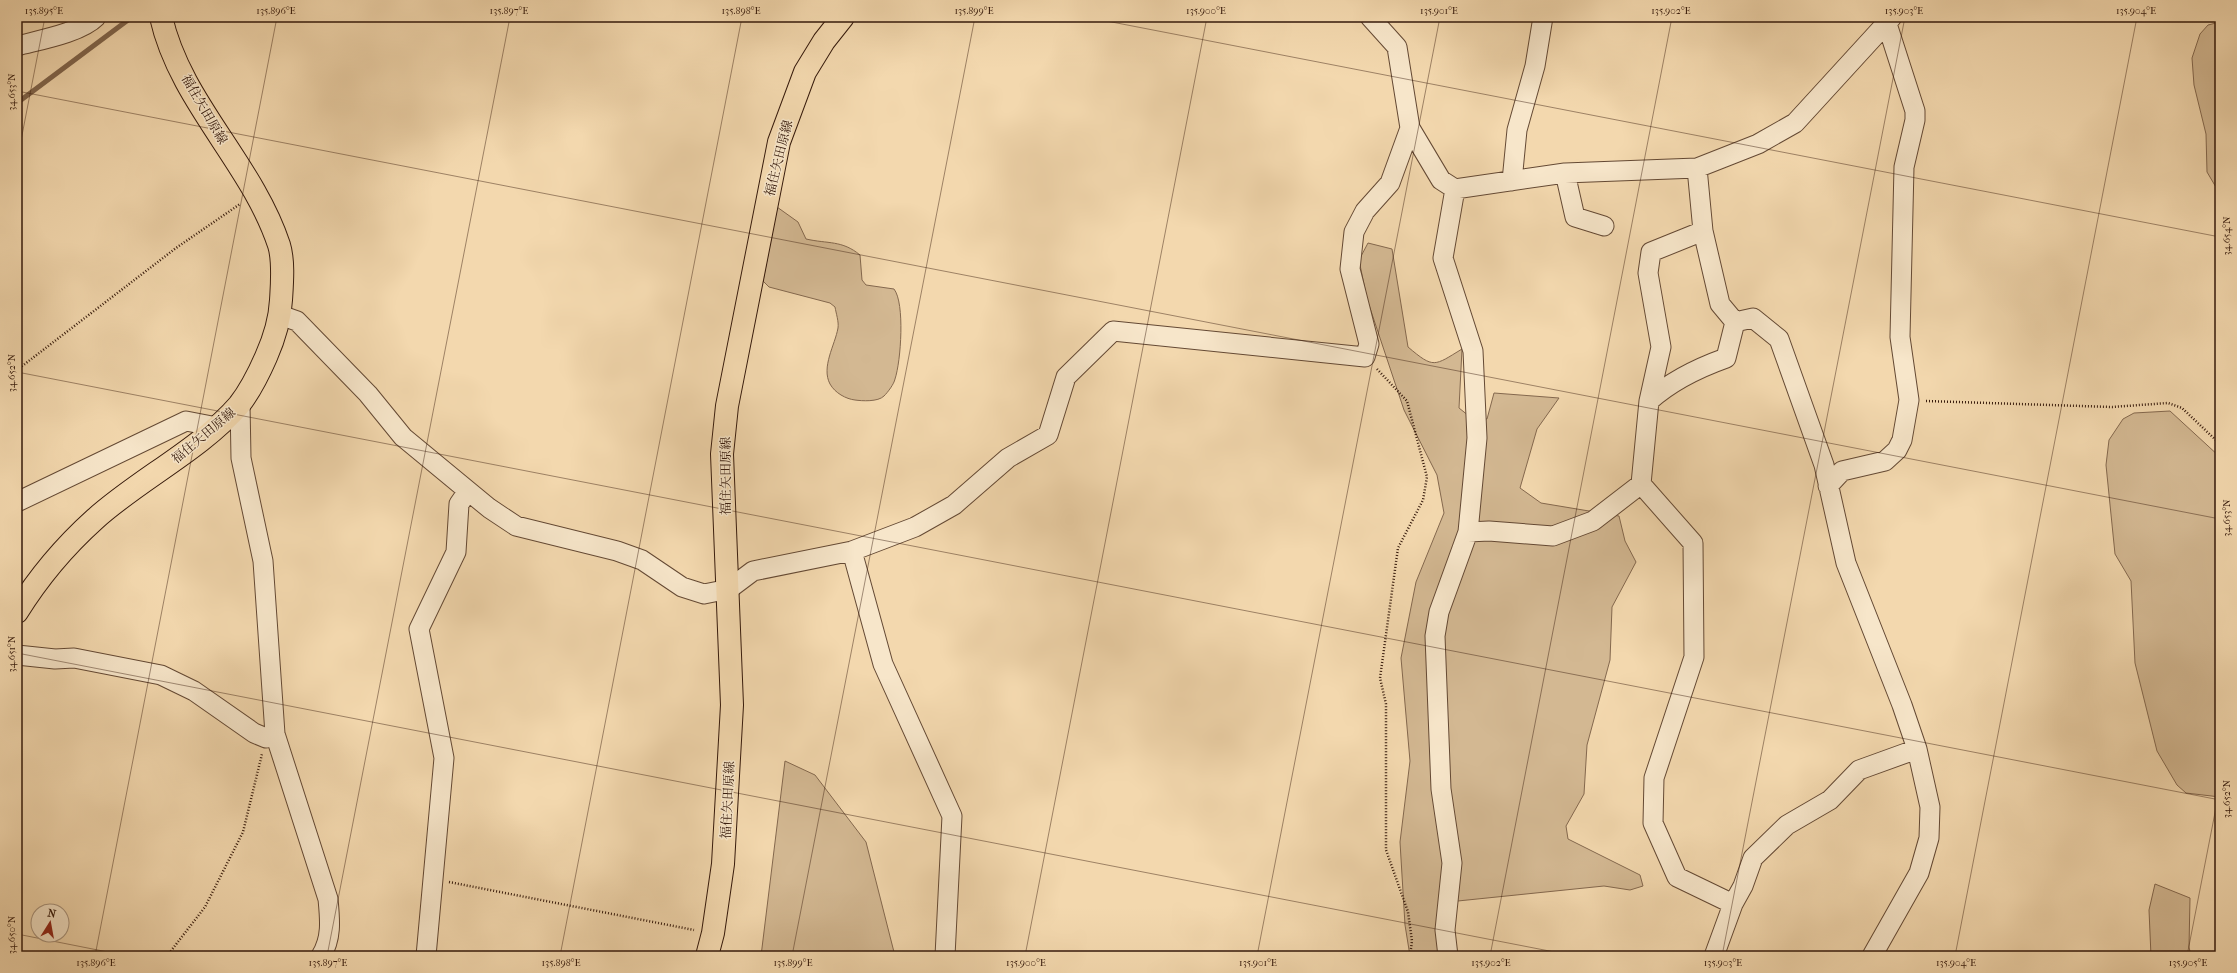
<svg xmlns="http://www.w3.org/2000/svg" width="2237" height="973" font-family="'IM FELL French Canon','Noto Serif JP',serif">
<rect width="100%" height="100%" fill="#f3d8ae"/>
<filter id="stains"><feTurbulence type="fractalNoise" baseFrequency=".005" numOctaves="4"/><feColorMatrix values="0 0 0 0 .2 0 0 0 0 .09 0 0 0 0 .02 0 0 0 .5 -.17"/></filter>
<radialGradient id="worn" r=".72"><stop offset=".6" stop-color="#630" stop-opacity="0"/><stop offset="1" stop-color="#630" stop-opacity=".3"/></radialGradient>
<path fill="#d3b892" stroke="#84684e" d="M 2220,22 L 2220,194 L 2207,172 L 2206,134 L 2194,85 L 2192,58 L 2200,34 L 2208,25 Z
M 777,207 L 798,222 L 806,239 C 828,244 842,240 860,255 L 862,280 L 866,285 L 894,289 C 905,303 901,361 895,379 C 894,384 888,392 884,396 C 878,402 862,401 855,400 C 846,399 835,393 830,384 C 821,367 835,345 838,328 C 839,322 836,313 835,307 L 830,303 L 769,287 L 763,281 Z
M 1368,243 L 1392,249 L 1408,347 C 1434,369 1434,366 1462,349 L 1459,408 L 1469,416 L 1487,419 L 1494,393 L 1559,398 L 1537,429 L 1520,488 L 1541,503 L 1619,516 L 1625,541 L 1636,562 L 1612,607 L 1610,660 L 1587,745 L 1584,794 L 1566,826 L 1568,839 L 1640,875 L 1643,886 L 1630,890 L 1604,886 L 1448,902 L 1443,956 L 1410,956 L 1405,925 L 1400,842 L 1410,761 L 1401,658 L 1416,582 L 1444,513 L 1437,475 L 1404,410 L 1367,299 L 1359,260 Z
M 2170,411 L 2220,457 L 2220,797 L 2186,793 L 2177,785 L 2157,751 L 2135,663 L 2131,581 L 2115,554 L 2106,465 L 2109,440 L 2123,419 L 2134,413 Z
M 785,761 L 815,775 L 866,842 L 895,956 L 761,956 Z
M 2155,884 L 2190,898 L 2189,947 L 2191,956 L 2151,956 L 2149,910 Z"/>
<g fill="none" stroke-linecap="round" stroke-linejoin="round">
<path stroke="#80654c" stroke-width="5" d="M 17,103 L 132,17"/>
<g stroke="#644934" stroke-width="21">
<path id="minor" d="M 1370,17 L 1397,47 L 1410,128 L 1441,180 L 1455,189 L 1565,173 L 1697,168 L 1758,144 L 1795,123 L 1892,17
M 17,46 C 39,40 80,33 96,17
M 1697,168 L 1703,231 L 1720,304 L 1735,322 L 1753,318 L 1779,339 L 1824,465 L 1846,563 L 1902,705 L 1917,749 L 1930,807 L 1929,838 L 1919,873 L 1872,956
M 1565,173 L 1575,217 L 1604,226
M 1512,181 L 1517,130 L 1535,66 L 1543,17
M 1703,231 L 1651,252 L 1648,273 L 1661,347 L 1649,401 L 1641,484 L 1693,543 L 1694,657 L 1654,778 L 1653,823 L 1677,877 L 1733,904
M 280,315 L 297,321 L 368,394 L 403,437 L 489,508 L 516,526 L 617,551 L 642,560 L 682,587 L 704,594 L 729,589 L 753,571 L 852,551 L 915,527 L 954,505 L 1008,458 L 1048,435 L 1066,377 L 1113,331 L 1365,357 L 1369,344 L 1350,269 L 1354,232 L 1365,211 L 1390,183 L 1410,128
M 1649,401 C 1671,381 1698,368 1726,358 L 1735,322
M 1828,486 L 1842,471 L 1885,461 L 1897,450 L 1902,440 L 1909,400 L 1900,337 L 1904,167 L 1915,120 L 1915,111 L 1887,24
M 17,502 L 186,421 L 217,427
M 1468,532 L 1489,531 L 1553,536 L 1593,521 L 1641,484
M 852,551 L 883,664 L 952,816 L 945,956
M 17,655 L 55,659 L 74,658 L 161,675 L 194,691 L 254,733 L 266,738 L 275,734 L 263,561 L 241,458 L 240,404
M 275,734 L 328,899 C 330,920 332,938 321,956
M 426,956 L 444,758 L 419,629 L 456,552 L 459,504 L 468,491
M 1448,956 L 1445,930 L 1452,863 L 1441,789 L 1435,636 L 1439,612 L 1468,532 L 1477,438 L 1473,351 L 1443,258 L 1455,189
M 1714,956 L 1733,904 L 1743,886 L 1753,858 L 1787,825 L 1830,800 L 1859,770 L 1917,749"/>
</g>
<g stroke="#35190b" stroke-width="24">
<path id="major" d="M 17,612 C 38,578 65,546 95,519 C 138,480 201,449 239,405 C 250,391 259,373 266,357 C 274,339 280,320 281,300 C 282,284 284,261 279,245 C 252,163 180,102 161,17
M 707,956 L 713,933 L 723,864 L 732,705 L 722,454 L 727,406 L 779,142 L 805,72 L 824,41 L 843,17"/>
</g>
<path stroke="#35190b" stroke-width="2.5" stroke-dasharray="1 2" stroke-linecap="butt" d="M 1377,369 L 1407,401 L 1427,477 L 1423,500 L 1398,548 L 1380,678 L 1386,704 L 1386,850 L 1408,912 L 1412,941 L 1410,956
M 17,370 L 176,248 L 240,204
M 1926,401 L 2112,407 L 2168,403 L 2182,408 L 2220,444
M 449,882 L 694,930
M 167,956 L 205,907 L 243,832 L 262,754"/>
<use href="#minor" stroke="#f7e6ca" stroke-width="19"/>
<use href="#major" stroke="#f3d8ae" stroke-width="22"/>
</g>
<path fill="none" stroke="#35190b" stroke-width="1" stroke-opacity="0.45" d="M 1086,17 L 2220,237M 17,91 L 2220,519M 17,161 L 45,17M 17,372 L 2220,800M 17,653 L 1575,956M 17,934 L 128,956M 95,956 L 277,17M 327,956 L 510,17M 560,956 L 742,17M 792,956 L 975,17M 1025,956 L 1207,17M 1257,956 L 1440,17M 1490,956 L 1672,17M 1722,956 L 1905,17M 1955,956 L 2137,17M 2187,956 L 2220,787"/>
<g text-anchor="middle" stroke-width="3" stroke-linejoin="round" paint-order="stroke">
<g font-size="13" fill="#35190b" stroke="#f7e6ca">
<text transform="translate(205 109) rotate(60)" y="5">福住矢田原線</text>
<text transform="translate(778 158) rotate(-76)" y="5">福住矢田原線</text>
<text transform="translate(203 435) rotate(-40)" y="5">福住矢田原線</text>
<text transform="translate(725 476) rotate(-90)" y="5">福住矢田原線</text>
<text transform="translate(727 800) rotate(-87)" y="5">福住矢田原線</text>
</g>
</g>
<rect width="2237" height="973" fill="none" stroke="#f3d8ae" stroke-width="44"/>
<g transform="translate(50 923) rotate(11)"><circle r="19" fill="#f7e6ca" stroke="#a9947e"/>
<path d="M0-3L7 15L0 10L-7 15Z" fill="#8f2418"/>
<text y="-6" font-size="11" font-weight="bold" text-anchor="middle" fill="#35190b">N</text>
</g>
<rect x="22" y="22" width="2193" height="929" fill="none" stroke="#35190b" stroke-width="1.5"/>
<g font-size="10" text-anchor="middle" fill="#35190b">
<text x="44" y="14">135.895°E</text>
<text x="276" y="14">135.896°E</text>
<text x="509" y="14">135.897°E</text>
<text x="741" y="14">135.898°E</text>
<text x="974" y="14">135.899°E</text>
<text x="1206" y="14">135.900°E</text>
<text x="1439" y="14">135.901°E</text>
<text x="1671" y="14">135.902°E</text>
<text x="1904" y="14">135.903°E</text>
<text x="2136" y="14">135.904°E</text>
<text transform="translate(11 92) rotate(-90)" y="4">34.653°N</text>
<text transform="translate(2226 236) rotate(-90)" y="4">34.654°N</text>
<text transform="translate(11 373) rotate(-90)" y="4">34.652°N</text>
<text transform="translate(2226 518) rotate(-90)" y="4">34.653°N</text>
<text transform="translate(11 654) rotate(-90)" y="4">34.651°N</text>
<text transform="translate(2226 799) rotate(-90)" y="4">34.652°N</text>
<text transform="translate(11 935) rotate(-90)" y="4">34.650°N</text>
<text x="96" y="966">135.896°E</text>
<text x="328" y="966">135.897°E</text>
<text x="561" y="966">135.898°E</text>
<text x="793" y="966">135.899°E</text>
<text x="1026" y="966">135.900°E</text>
<text x="1258" y="966">135.901°E</text>
<text x="1491" y="966">135.902°E</text>
<text x="1723" y="966">135.903°E</text>
<text x="1956" y="966">135.904°E</text>
<text x="2188" y="966">135.905°E</text>
</g>
<rect width="100%" height="100%" filter="url(#stains)"/>
<rect width="100%" height="100%" fill="url(#worn)"/>
</svg>
